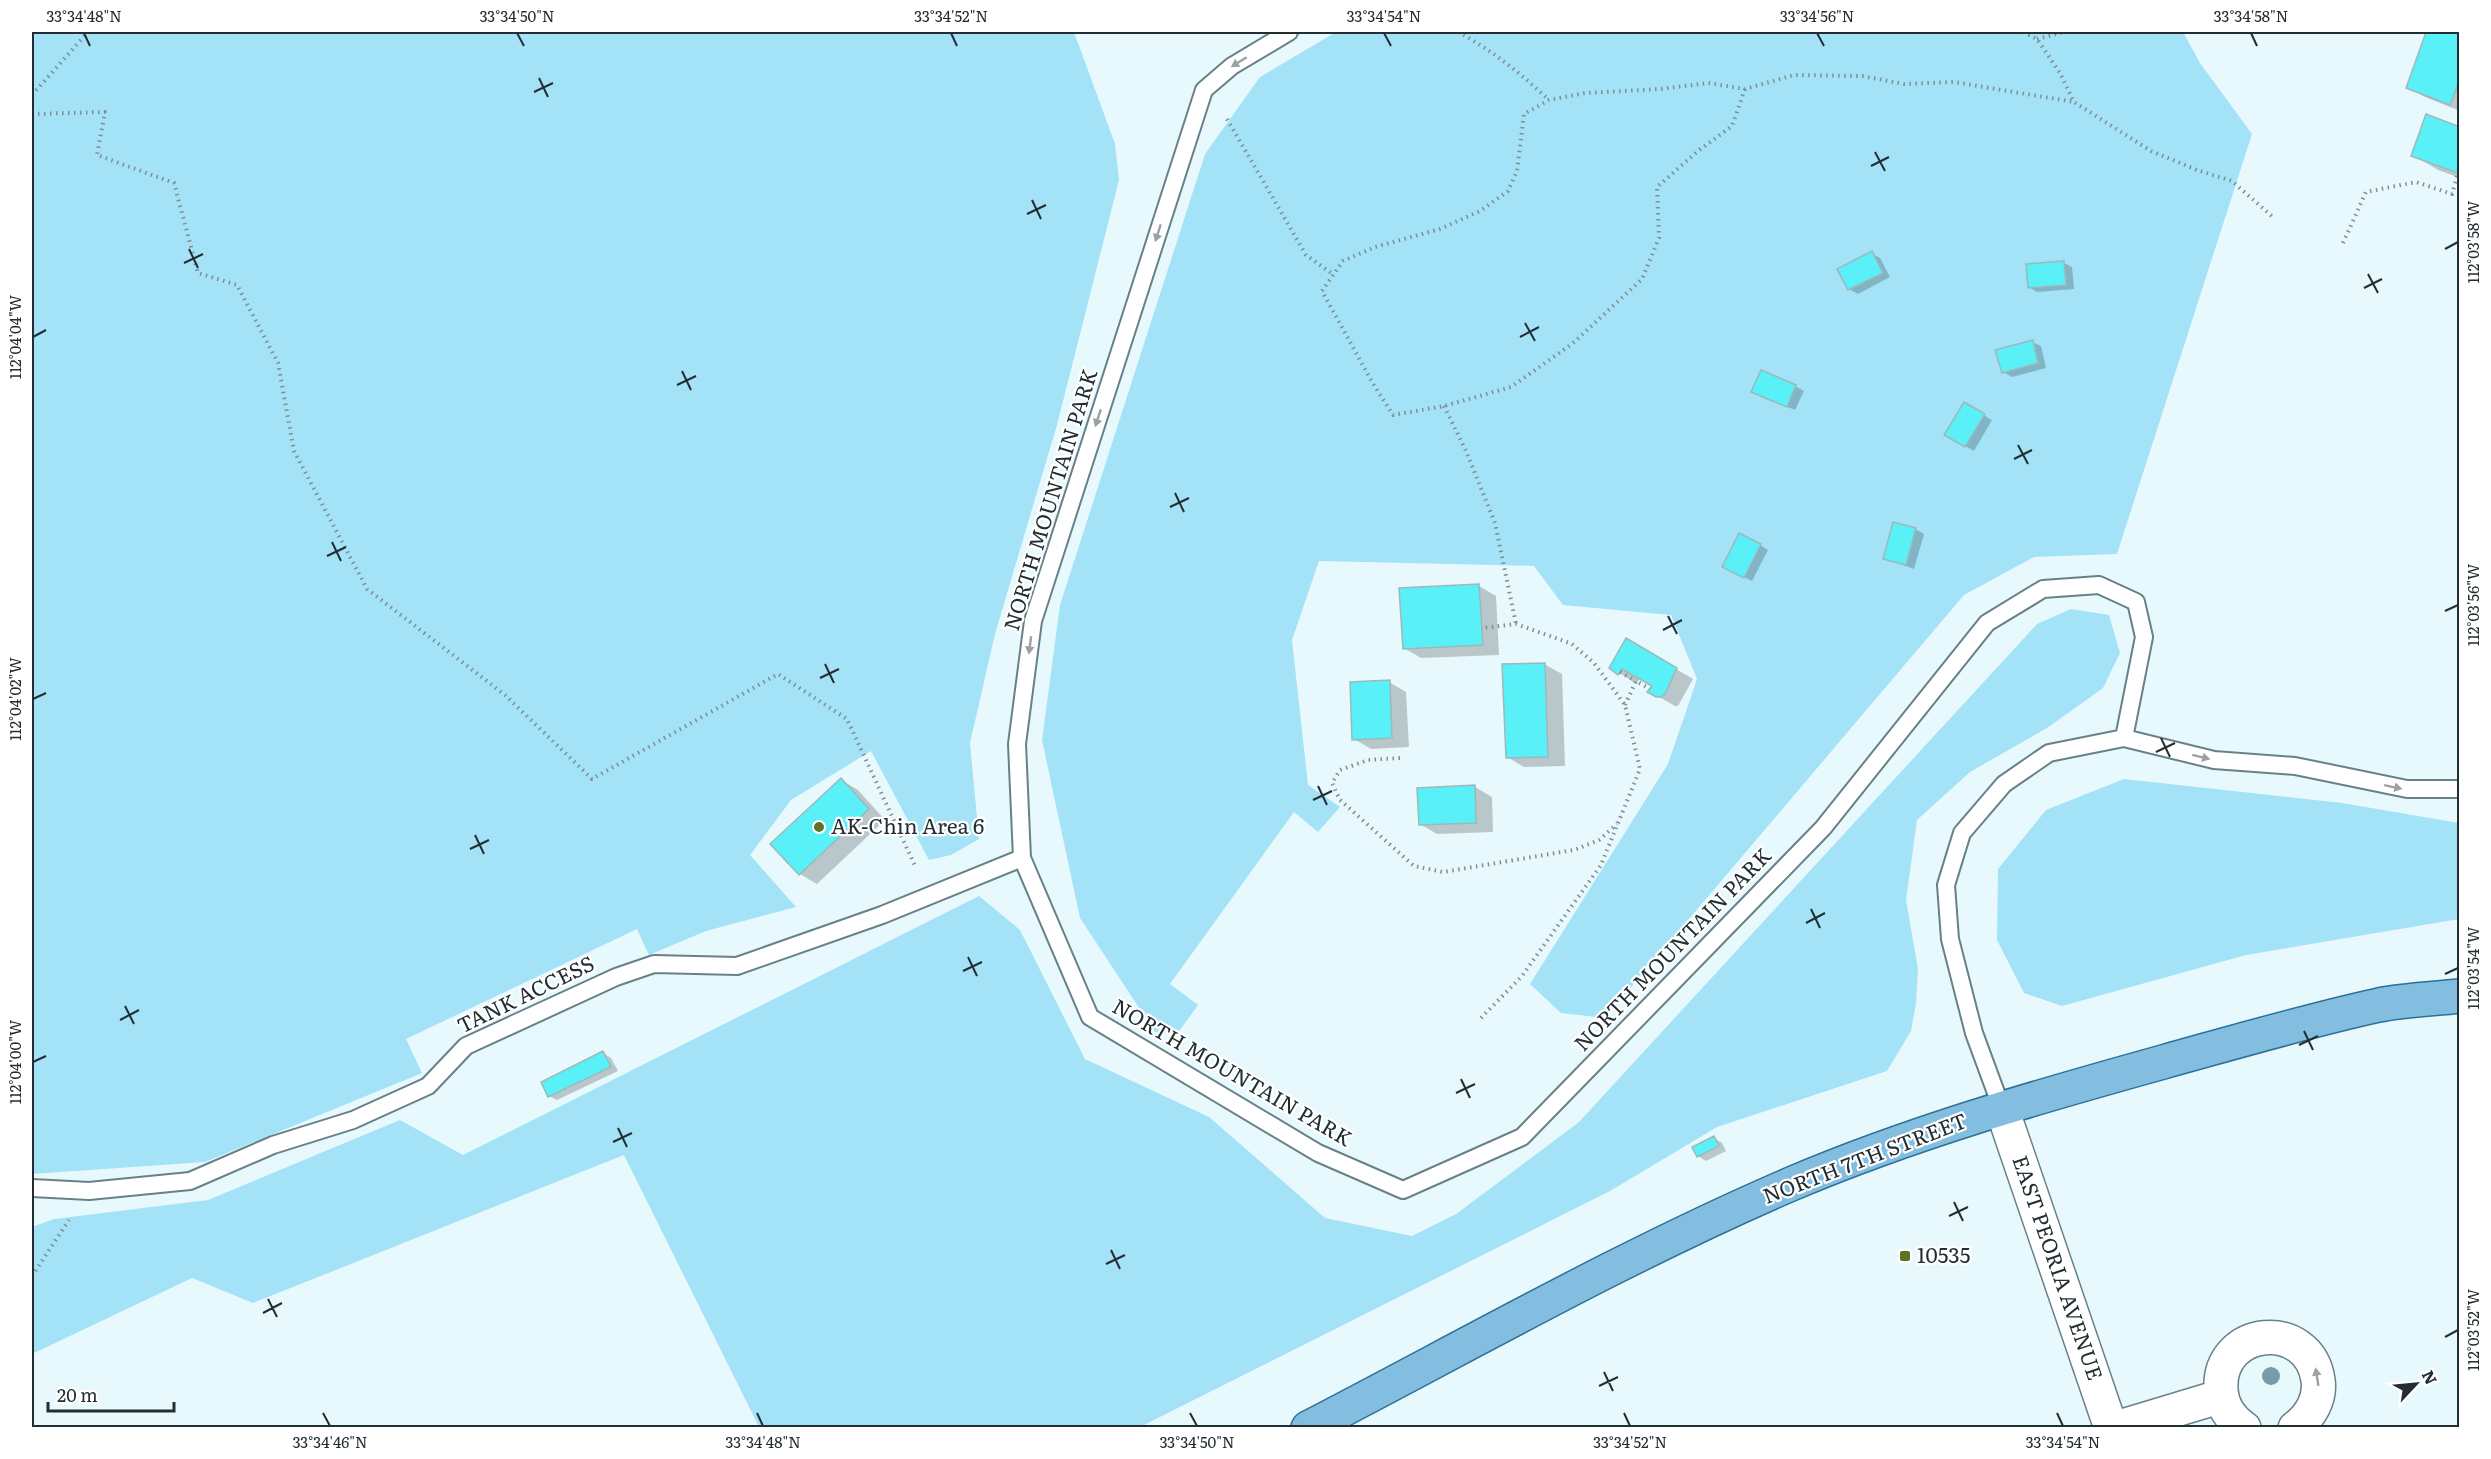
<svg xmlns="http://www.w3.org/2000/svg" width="2491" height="1459" font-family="Literata,serif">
<rect width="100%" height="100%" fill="#e8f9fe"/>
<path fill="#a3e2f7" d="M 32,32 L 1074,32 L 1115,144 L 1119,180 L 1057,425 L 995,634 L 970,743 L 979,839 L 951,855 L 929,860 L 871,751 L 791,800 L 750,855 L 796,907 L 706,931 L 649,955 L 637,929 L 406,1039 L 422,1073 L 205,1162 L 32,1174 Z
M 1336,32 L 2183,32 L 2200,63 L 2252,134 L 2117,554 L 2034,557 L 1964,595 L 1605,1018 L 1561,1013 L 1530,984 L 1668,764 L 1697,679 L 1671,615 L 1563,605 L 1534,566 L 1319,561 L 1292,640 L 1308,785 L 1340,807 L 1318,832 L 1294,812 L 1170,984 L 1198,1005 L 1177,1034 L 1155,1032 L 1080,918 L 1042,740 L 1060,605 L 1205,154 L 1260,77 Z
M 2071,609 L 2109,615 L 2120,653 L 2103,688 L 2047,728 L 1970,772 L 1917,820 L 1906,900 L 1918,969 L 1916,1003 L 1911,1031 L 1887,1071 L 1717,1127 L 1610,1191 L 1140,1427 L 759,1427 L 624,1155 L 253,1303 L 192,1278 L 32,1354 L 32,1227 L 54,1219 L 208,1200 L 400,1120 L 463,1155 L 979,896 L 1020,930 L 1085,1059 L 1209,1117 L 1325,1218 L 1412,1236 L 1456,1214 L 1579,1122 L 2037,624 Z
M 2124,779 L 2342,803 L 2459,823 L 2459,919 L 2246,955 L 2062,1006 L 2024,993 L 1997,940 L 1998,869 L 2046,810 Z"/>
<path fill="#0003" d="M 2428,32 L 2460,32 L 2460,111 L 2425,97 L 2408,87 Z
M 2460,128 L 2460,178 L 2438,170 L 2413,155 Z
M 1871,253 L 1880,258 L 1890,277 L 1858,294 L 1849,289 Z
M 2064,263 L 2072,267 L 2074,289 L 2037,292 L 2029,287 Z
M 2032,342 L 2041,346 L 2046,368 L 2012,377 L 2003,372 Z
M 1795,386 L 1804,391 L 1795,410 L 1761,396 Z
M 1964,404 L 1992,420 L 1974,451 L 1946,435 Z
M 1915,529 L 1924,534 L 1914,569 L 1884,558 Z
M 1760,545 L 1768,550 L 1752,581 L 1732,571 Z
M 1479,586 L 1496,596 L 1499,655 L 1421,658 L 1404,648 Z
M 1627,640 L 1693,679 L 1678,706 L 1675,706 L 1649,691 L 1654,686 L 1640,678 L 1636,684 L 1611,667 Z
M 1544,664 L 1562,674 L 1565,766 L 1524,767 L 1507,757 Z
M 1389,682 L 1406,692 L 1409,747 L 1371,749 L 1354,739 Z
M 841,780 L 858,790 L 885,820 L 817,884 L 800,874 Z
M 1475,787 L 1492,797 L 1493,832 L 1437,834 L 1420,824 Z
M 603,1053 L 611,1058 L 618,1071 L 557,1100 L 549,1096 Z
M 1714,1138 L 1722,1143 L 1726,1151 L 1706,1161 L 1698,1156 Z"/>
<path fill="#5af0f8" stroke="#9cb9ba" stroke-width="1.5" d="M 2426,32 L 2460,32 L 2460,79 L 2450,105 L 2406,88 Z
M 2426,114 L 2460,127 L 2460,174 L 2411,156 Z
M 1872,251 L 1883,273 L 1848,290 L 1837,269 Z
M 2064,261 L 2066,285 L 2028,288 L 2026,264 Z
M 2033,340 L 2038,363 L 2002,373 L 1995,350 Z
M 1761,370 L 1796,385 L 1787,407 L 1751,392 Z
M 1964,402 L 1985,414 L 1965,447 L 1944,435 Z
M 1893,522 L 1916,528 L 1906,565 L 1883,559 Z
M 1739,533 L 1761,544 L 1744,578 L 1722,567 Z
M 1479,584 L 1483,645 L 1403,649 L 1399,588 Z
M 1626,638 L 1677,668 L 1665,694 L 1661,697 L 1656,697 L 1647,692 L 1652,686 L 1622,669 L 1618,675 L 1609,668 Z
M 1545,663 L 1548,757 L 1506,758 L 1502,664 Z
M 1390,680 L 1392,738 L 1352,740 L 1350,682 Z
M 841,778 L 869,809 L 799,875 L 770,844 Z
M 1475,785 L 1476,823 L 1419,825 L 1417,788 Z
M 603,1051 L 611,1067 L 548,1097 L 541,1082 Z
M 1714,1136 L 1719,1146 L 1697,1157 L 1692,1147 Z"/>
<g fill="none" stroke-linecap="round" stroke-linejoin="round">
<g stroke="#688189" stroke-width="20">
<path id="service" d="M 1289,32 L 1232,66 L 1204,90 L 1033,621 L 1017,744 L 1022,858 L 1090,1017 L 1318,1153 L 1403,1190 L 1522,1137 L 1823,828 L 1987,623 L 2043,589 L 2099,585 L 2136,602 L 2144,637 L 2124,738
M 2002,1109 L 1974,1033 L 1950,939 L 1946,885 L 1962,833 L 2004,784 L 2049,753 L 2124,738 L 2214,760 L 2295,766 L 2407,789 L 2460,789
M 32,1188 L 89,1191 L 190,1181 L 273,1145 L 353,1120 L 428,1086 L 466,1046 L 616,977 L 654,964 L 737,966 L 882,915 L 1022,858"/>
</g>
<g stroke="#688189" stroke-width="36">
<path id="minor" d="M 2116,1428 L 2222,1396
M 2244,1428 C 2231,1419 2222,1406 2221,1390 C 2217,1326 2309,1318 2318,1380 C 2321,1399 2310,1417 2295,1428"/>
</g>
<g stroke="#688189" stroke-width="36">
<path id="tertiary" d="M 2002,1109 L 2111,1428"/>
</g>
<g stroke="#2c7097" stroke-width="36">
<path id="primary" d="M 1308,1428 C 1468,1345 1626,1255 1791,1184 C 1911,1133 2037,1097 2163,1062 C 2235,1042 2306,1021 2379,1005 C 2405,1000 2433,999 2460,996"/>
</g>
<path stroke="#808e92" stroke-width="4" stroke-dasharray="1.5 4.5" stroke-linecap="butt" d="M 1458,32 C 1492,50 1521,74 1549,100
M 2023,32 L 2037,39 L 2060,73 L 2074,102 L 2151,151 L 2197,170 L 2232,181 L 2275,219
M 2037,39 L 2064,32
M 1745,89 L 1732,126 L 1698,151 L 1657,187 L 1659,238 L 1642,279 L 1572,344 L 1511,387 L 1444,406 L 1393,415 L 1372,382 L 1322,291 L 1343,261 L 1375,247 L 1440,229 L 1480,211 L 1508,191 L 1517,171 L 1524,114 L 1549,100 L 1585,93 L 1661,89 L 1708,83 L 1745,89 L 1794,75 L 1862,76 L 1904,84 L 1954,82 L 2074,102
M 32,95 L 88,32
M 32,114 L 105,112 L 97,155 L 174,183 L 198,273 L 237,285 L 278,363 L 294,451 L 367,589 L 505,695 L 592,779 L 778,674 L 847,719 L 916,868
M 1227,119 L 1306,255 L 1334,275
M 2343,243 L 2366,192 L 2416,182 L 2452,194 L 2458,173
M 1444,406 L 1466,451 L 1495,523 L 1516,624
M 1620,672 L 1636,681
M 1625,705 L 1636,681 L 1650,689
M 1400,758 L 1368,760 L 1340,770 L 1332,783 L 1340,800 L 1414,866 L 1443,872 L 1574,850 L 1599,840 L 1617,824
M 1481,1018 L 1522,976 L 1601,865 L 1640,769 L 1625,705 L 1594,663 L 1572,644 L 1516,624 L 1482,628
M 32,1276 L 69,1220"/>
<use href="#service" stroke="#fff" stroke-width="16"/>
<use href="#minor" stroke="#fff" stroke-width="33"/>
<use href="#tertiary" stroke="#fff" stroke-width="33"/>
<use href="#primary" stroke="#83bee1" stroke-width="33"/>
</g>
<circle fill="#769ca7" cx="2271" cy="1376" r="9"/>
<defs><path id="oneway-solid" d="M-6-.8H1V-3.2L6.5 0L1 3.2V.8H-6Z" transform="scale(1.5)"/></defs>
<g fill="#9ca1a3">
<use href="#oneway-solid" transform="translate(1239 62) rotate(148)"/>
<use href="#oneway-solid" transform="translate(1158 233) rotate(108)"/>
<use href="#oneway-solid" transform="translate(1098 418) rotate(108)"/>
<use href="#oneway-solid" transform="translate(1030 645) rotate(97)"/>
<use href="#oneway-solid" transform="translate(2201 757) rotate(14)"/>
<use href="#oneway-solid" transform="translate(2393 787) rotate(12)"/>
<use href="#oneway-solid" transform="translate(2317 1377) rotate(-99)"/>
</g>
<path fill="none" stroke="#232e32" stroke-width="2" d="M 84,33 L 90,46M 517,33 L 524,46M 951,33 L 957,46M 1384,33 L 1391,46M 1817,33 L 1824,46M 2251,33 L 2257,46M 539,78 L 548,97M 534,92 L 553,83M 1875,152 L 1885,171M 1871,166 L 1889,157M 1032,200 L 1041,219M 1027,214 L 1046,205M 189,249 L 198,268M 2445,249 L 2458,242M 184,263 L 203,254M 2368,274 L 2378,293M 2364,288 L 2382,279M 1525,323 L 1535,341M 33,337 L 46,330M 1520,337 L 1539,327M 682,371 L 691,390M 677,385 L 696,376M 2018,445 L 2028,464M 2014,459 L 2032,450M 1175,493 L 1184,512M 1170,507 L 1189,498M 332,542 L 341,561M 327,556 L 346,547M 2445,611 L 2458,605M 1668,616 L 1677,634M 1663,630 L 1682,620M 825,664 L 834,683M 820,678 L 839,669M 33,699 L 46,693M 2161,738 L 2170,757M 2156,752 L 2175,743M 1318,786 L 1327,805M 1313,800 L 1332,791M 475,835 L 484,854M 470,849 L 489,840M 1811,909 L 1820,928M 1806,923 L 1825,913M 968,957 L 977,976M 963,971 L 982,962M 2445,974 L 2458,968M 125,1006 L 134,1024M 120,1020 L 139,1010M 2304,1031 L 2313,1050M 2299,1045 L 2318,1036M 33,1062 L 46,1056M 1461,1079 L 1470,1098M 1456,1093 L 1475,1084M 618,1128 L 627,1147M 613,1142 L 632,1133M 1954,1202 L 1963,1221M 1949,1216 L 1968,1207M 1111,1250 L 1120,1269M 1106,1264 L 1125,1255M 268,1299 L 277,1317M 263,1313 L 282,1303M 2445,1337 L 2458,1330M 1604,1372 L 1613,1391M 1599,1386 L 1618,1377M 323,1413 L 330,1426M 757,1413 L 763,1426M 1190,1413 L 1197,1426M 1624,1413 L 1630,1426M 2057,1413 L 2063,1426"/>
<g fill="#5d7222" stroke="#fff" stroke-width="2">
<circle cx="819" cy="827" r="6"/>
<rect x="1899" y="1250" width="12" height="12" rx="3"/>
</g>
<g text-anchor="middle" stroke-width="4.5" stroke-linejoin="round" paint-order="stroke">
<g font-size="21" fill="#232e32" stroke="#fff">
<text transform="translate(1051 500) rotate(-73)" y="7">NORTH MOUNTAIN PARK</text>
<text transform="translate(1673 950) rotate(-46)" y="7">NORTH MOUNTAIN PARK</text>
<text transform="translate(526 995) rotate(-26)" y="7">TANK ACCESS</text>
<text transform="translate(1232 1073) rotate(30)" y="7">NORTH MOUNTAIN PARK</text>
<text transform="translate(1865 1159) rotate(-21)" y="7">NORTH 7TH STREET</text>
<text transform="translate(2057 1268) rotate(71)" y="7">EAST PEORIA AVENUE</text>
</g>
<g font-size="21" fill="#232e32" stroke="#fff" text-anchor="start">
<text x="831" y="834">AK-Chin Area 6</text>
<text x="1917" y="1263">10535</text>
</g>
</g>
<rect width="2491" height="1459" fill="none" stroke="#ffffff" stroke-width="66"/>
<g transform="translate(2416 1384) rotate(64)" stroke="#ffffff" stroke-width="4.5" paint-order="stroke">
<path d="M0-4.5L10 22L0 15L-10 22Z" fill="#232e32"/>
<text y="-9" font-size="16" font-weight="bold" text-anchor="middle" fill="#232e32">N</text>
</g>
<path d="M48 1402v9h126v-9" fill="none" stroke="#232e32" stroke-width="3"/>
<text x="57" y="1402" font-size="18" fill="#232e32" stroke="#ffffff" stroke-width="4.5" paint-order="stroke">20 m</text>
<rect x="33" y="33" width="2425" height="1393" fill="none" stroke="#232e32" stroke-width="2"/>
<g font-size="15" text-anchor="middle" fill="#232e32">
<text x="84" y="22">33°34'48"N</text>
<text x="517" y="22">33°34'50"N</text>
<text x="951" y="22">33°34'52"N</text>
<text x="1384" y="22">33°34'54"N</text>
<text x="1817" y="22">33°34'56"N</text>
<text x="2251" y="22">33°34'58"N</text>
<text transform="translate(2474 242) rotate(-90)" y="5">112°03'58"W</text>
<text transform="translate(16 337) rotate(-90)" y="5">112°04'04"W</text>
<text transform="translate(2474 605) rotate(-90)" y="5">112°03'56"W</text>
<text transform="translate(16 699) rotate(-90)" y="5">112°04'02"W</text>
<text transform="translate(2474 968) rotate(-90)" y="5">112°03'54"W</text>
<text transform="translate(16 1062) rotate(-90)" y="5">112°04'00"W</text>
<text transform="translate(2474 1330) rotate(-90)" y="5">112°03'52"W</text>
<text x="330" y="1448">33°34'46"N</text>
<text x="763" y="1448">33°34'48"N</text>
<text x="1197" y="1448">33°34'50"N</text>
<text x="1630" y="1448">33°34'52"N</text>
<text x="2063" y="1448">33°34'54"N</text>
</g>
</svg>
